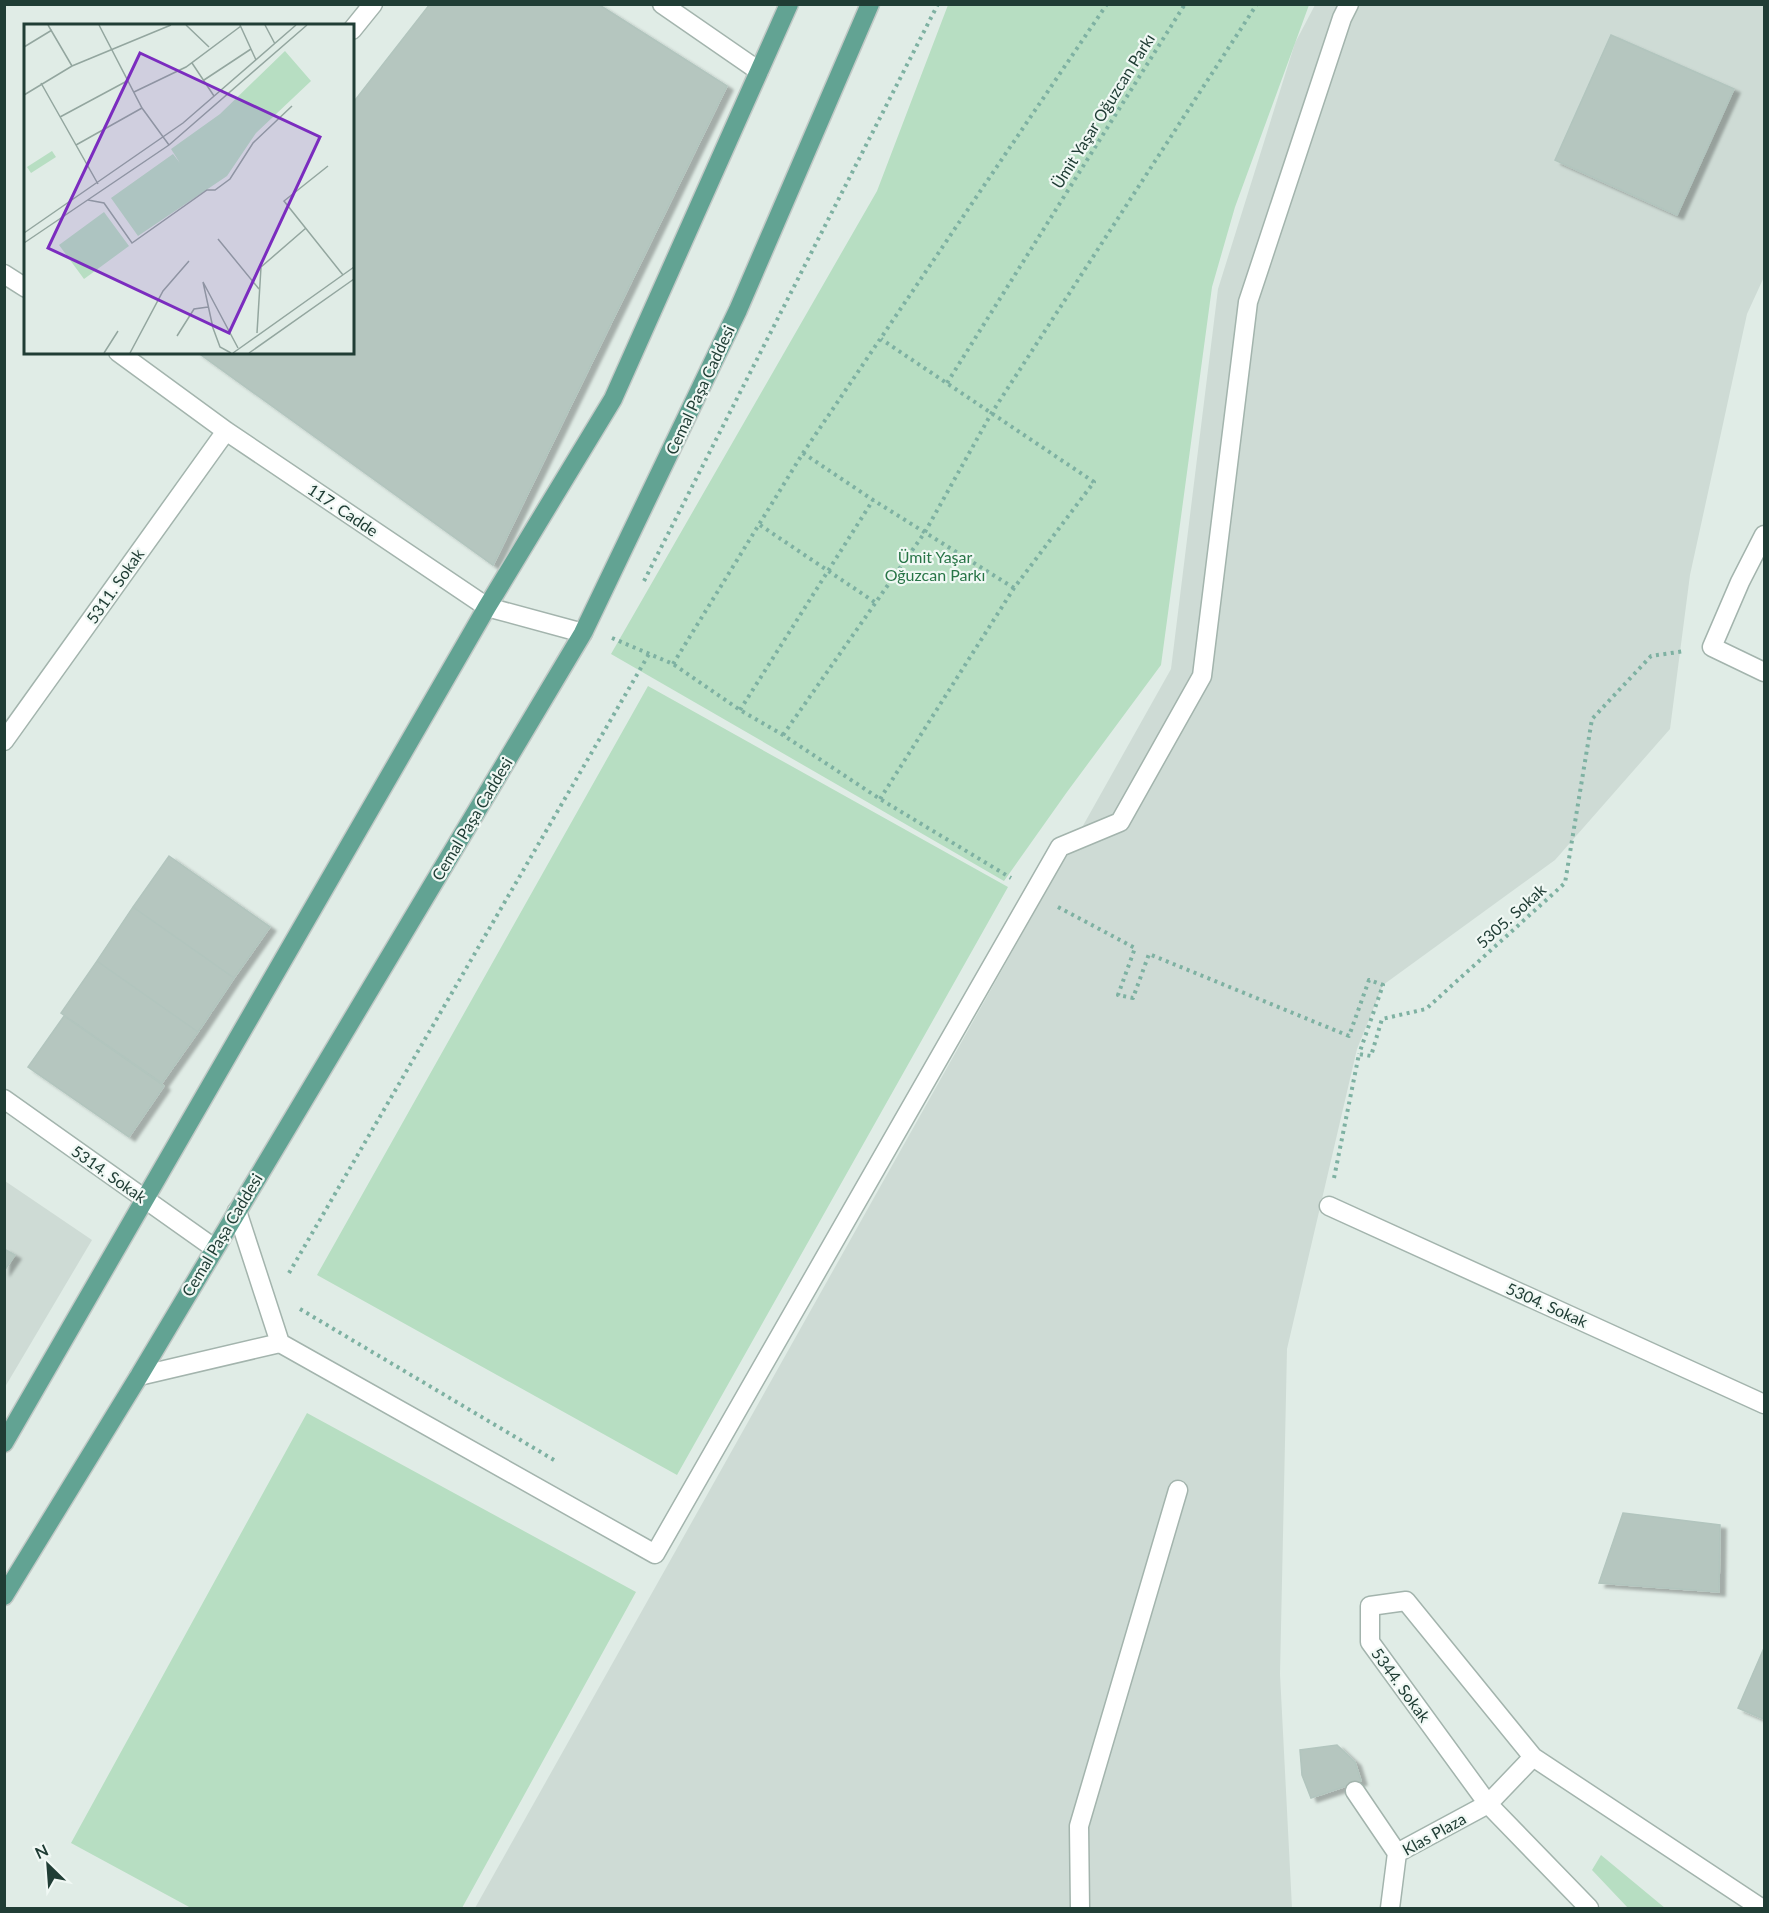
<svg xmlns="http://www.w3.org/2000/svg" width="1769" height="1913" font-family="Lato,sans-serif">
<defs>
<filter id="shadow"><feDropShadow dx="6" dy="4" stdDeviation="1.5" flood-color="#0004"/></filter>
</defs>
<rect width="100%" height="100%" fill="#e0ece6"/>
<path fill="#cedbd5" d="M 1315,5 L 1764,5 L 1764,277 L 1747,314 L 1690,575 L 1670,729 L 1555,860 L 1383,985 L 1357,1049 L 1287,1349 L 1280,1674 L 1292,1908 L 475,1908 L 1171,669 L 1218,289 L 1295,43 Z
M 5,1181 L 92,1240 L 5,1387 Z"/>
<path fill="#b7dec2" d="M 948,5 L 1309,5 L 1235,207 L 1212,287 L 1161,665 L 1067,792 L 1004,881 L 611,654 L 877,191 Z
M 648,686 L 1008,887 L 677,1475 L 317,1275 Z
M 307,1413 L 636,1592 L 462,1908 L 191,1908 L 71,1843 Z
M 1601,1855 L 1665,1908 L 1628,1908 L 1592,1870 Z"/>
<path fill="#b5c6bf" stroke="#b2c5be" stroke-width="1.5" filter="url(#shadow)" d="M 430,4 L 598,4 L 727,86 L 493,565 L 197,352 L 352,352 L 352,104 Z
M 1611,35 L 1734,89 L 1677,215 L 1555,160 Z
M 169,856 L 270,927 L 234,978 L 133,907 Z
M 133,907 L 234,978 L 198,1032 L 97,961 Z
M 97,961 L 198,1032 L 162,1083 L 61,1013 Z
M 64,1016 L 164,1086 L 129,1137 L 28,1067 Z
M 4,1249 L 15,1255 L 4,1271 Z
M 1623,1513 L 1720,1525 L 1719,1592 L 1599,1583 Z
M 1764,1648 L 1764,1719 L 1738,1708 Z
M 1337,1745 L 1355,1762 L 1361,1781 L 1311,1798 L 1302,1775 L 1300,1750 Z"/>
<g fill="none" stroke-linecap="round" stroke-linejoin="round">
<g stroke="#a3b4ad" stroke-width="21">
<path id="minor" d="M 662,4 L 759,71
M 352,30 L 373,4
M 4,274 L 26,288
M 118,352 L 226,431 L 487,607 L 583,633
M 1764,535 L 1740,582 L 1712,647 L 1764,672
M 4,741 L 226,431
M 4,1099 L 214,1248
M 1329,1206 L 1764,1404
M 237,1211 L 280,1343
M 139,1376 L 280,1343 L 655,1554 L 1060,847 L 1120,822 L 1202,676 L 1248,302 L 1342,18 L 1349,4
M 1355,1791 L 1397,1853
M 1080,1908 L 1079,1826 L 1178,1490
M 1390,1908 L 1397,1853 L 1488,1804 L 1533,1757
M 1589,1908 L 1488,1804 L 1370,1642 L 1370,1606 L 1406,1601 L 1533,1757 L 1761,1908"/>
</g>
<g stroke="#c1c9c6" stroke-width="21">
<path id="major" d="M 4,1443 L 487,607 L 613,399 L 789,4
M 4,1596 L 139,1376 L 583,633 L 738,310 L 870,4"/>
</g>
<path stroke="#7eb1a2" stroke-width="4" stroke-dasharray="3 4.5" stroke-linecap="butt" d="M 947,383 L 1185,4
M 803,453 L 873,500 L 1014,588
M 760,525 L 876,603
M 644,581 L 938,4
M 612,638 L 673,664 L 740,710 L 783,735 L 880,799 L 1011,878
M 673,664 L 803,453 L 1107,4
M 740,710 L 873,500
M 783,735 L 925,532 L 991,414 L 1257,4
M 880,799 L 1014,588 L 1094,482 L 881,339
M 1058,907 L 1135,948 L 1118,995 L 1133,998 L 1149,954 L 1349,1036 L 1369,980 L 1383,985 L 1359,1054
M 1334,1178 L 1359,1054 L 1371,1056 L 1382,1019 L 1426,1009 L 1565,883 L 1592,719 L 1651,656 L 1685,651
M 289,1273 L 649,654
M 300,1309 L 554,1460"/>
<use href="#minor" stroke="#fff" stroke-width="18"/>
<use href="#major" stroke="#62a393" stroke-width="18"/>
</g>
<g text-anchor="middle" stroke-width="4.5" stroke-linejoin="round" paint-order="stroke">
<g font-size="16" fill="#203d35" stroke="#f0f8f4">
<text transform="translate(1103 111) rotate(-58)" y="6">Ümit Yaşar Oğuzcan Parkı</text>
<text transform="translate(700 390) rotate(-65)" y="6">Cemal Paşa Caddesi</text>
<text transform="translate(343 510) rotate(34)" y="6">117. Cadde</text>
<text transform="translate(115 586) rotate(-55)" y="6">5311. Sokak</text>
<text transform="translate(472 819) rotate(-59)" y="6">Cemal Paşa Caddesi</text>
<text transform="translate(1511 916) rotate(-42)" y="6">5305. Sokak</text>
<text transform="translate(109 1174) rotate(35)" y="6">5314. Sokak</text>
<text transform="translate(222 1235) rotate(-59)" y="6">Cemal Paşa Caddesi</text>
<text transform="translate(1547 1305) rotate(24)" y="6">5304. Sokak</text>
<text transform="translate(1401 1685) rotate(54)" y="6">5344. Sokak</text>
<text transform="translate(1434 1834) rotate(-29)" y="6">Klas Plaza</text>
</g>
<g font-size="16" fill="#287547" stroke="#f0f8f4">
<text x="935" y="563">Ümit Yaşar<tspan x="935" dy="18">Oğuzcan Parkı</tspan></text>
</g>
</g>
<g transform="translate(24 24)">
<rect width="330" height="330" fill="#e0ece6"/>
<path d="M 261,27 L 287,57 L 232,109 L 203,152 L 114,212 L 87,174 L 149,130 L 156,139 L 147,125 L 196,90 ZM 28,127 L 32,133 L 7,149 L 3,143 ZM 80,188 L 105,222 L 60,255 L 35,221 Z" fill="#b7dec2"/>
<path fill="none" stroke="#93a69f" stroke-width="1.5" d="M 24,1 L 48,42M 75,1 L 118,84 L 145,121M 162,1 L 185,23M 216,1 L 232,36M 241,1 L 251,20M 0,23 L 28,6M 168,39 L 190,72M 180,56 L 227,25M 17,59 L 74,160M 110,68 L 162,43 L 217,2M 0,71 L 48,42 L 147,1M 36,93 L 103,57M 52,121 L 118,84M 304,142 L 260,177 L 319,251M 64,176 L 80,179 L 108,219 L 183,166 L 191,166 L 206,155 L 229,119 L 268,82M 0,209 L 159,99 L 272,1M 194,215 L 235,265M 0,219 L 145,121 L 283,1M 233,309 L 237,243 L 282,204M 153,312 L 170,285 L 184,283M 80,329 L 94,307M 106,329 L 139,267 L 165,237M 207,329 L 196,323 L 189,304 L 179,258 L 214,324M 209,329 L 330,243M 225,329 L 330,255"/>
<path fill="#7b2cbf" fill-opacity="0.15" stroke="#7b2cbf" stroke-width="3" d="M 116,29 L 296,113 L 205,309 L 24,224 Z"/>
<rect width="330" height="330" fill="none" stroke="#203d35" stroke-width="3"/>
</g>
<rect width="1769" height="1913" fill="none" stroke="#203d35" stroke-width="12"/>
<g transform="translate(48 1865) rotate(335)" stroke="#f0f8f4" stroke-width="4.5" paint-order="stroke">
<path d="M0-4.5L10 22L0 15L-10 22Z" fill="#203d35"/>
<text y="-9" font-size="16" font-weight="bold" text-anchor="middle" fill="#203d35">N</text>
</g>
</svg>
